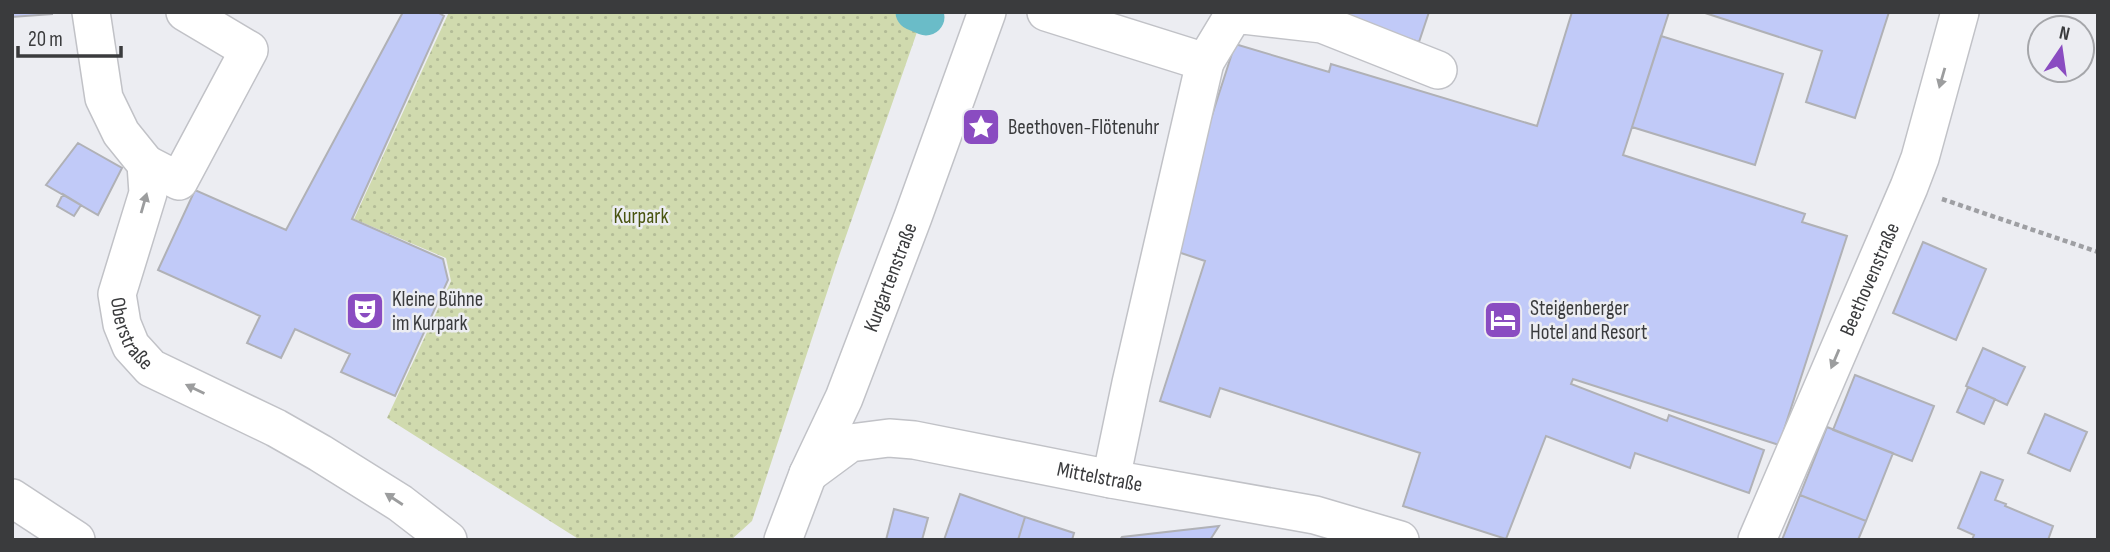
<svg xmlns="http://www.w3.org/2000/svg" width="2110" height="552" font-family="'Sofia Sans Condensed',sans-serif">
<defs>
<pattern id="grass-dots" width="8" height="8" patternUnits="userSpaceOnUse" patternTransform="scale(1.75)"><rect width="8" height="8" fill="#d0daae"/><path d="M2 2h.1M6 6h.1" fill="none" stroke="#b3bc97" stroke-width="1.8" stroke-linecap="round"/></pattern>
</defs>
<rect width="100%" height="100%" fill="#ecedf2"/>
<path fill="url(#grass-dots)" d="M 449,12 L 924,12 L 838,259 L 752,521 L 731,540 L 580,540 L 387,418 L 451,281 L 446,258 L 354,219 Z"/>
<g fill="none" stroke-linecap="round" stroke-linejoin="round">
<path stroke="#6abcc8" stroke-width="37" d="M 914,12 L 926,17"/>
</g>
<path fill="#c1caf8" stroke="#b0b1b6" stroke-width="2" d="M 12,12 L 52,12 L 52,14 L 12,17 Z
M 403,12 L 437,12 L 444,16 L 352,219 L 443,259 L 448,280 L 395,396 L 341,372 L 350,354 L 295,329 L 281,358 L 247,343 L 260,316 L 158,270 L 195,190 L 286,230 Z
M 1327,12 L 1429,12 L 1419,42 Z
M 1572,12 L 1669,12 L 1623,155 L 1805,214 L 1802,222 L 1847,236 L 1779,445 L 1573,379 L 1571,384 L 1667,421 L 1669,415 L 1764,450 L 1749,493 L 1635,453 L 1630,468 L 1546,436 L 1506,539 L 1403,506 L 1420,453 L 1220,388 L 1210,417 L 1160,401 L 1205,261 L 1169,249 L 1235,44 L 1329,72 L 1331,64 L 1537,126 Z
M 1702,12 L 1889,12 L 1855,118 L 1806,102 L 1822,51 Z
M 1661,36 L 1783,74 L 1755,165 L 1632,127 Z
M 78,143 L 122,168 L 98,215 L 46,185 Z
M 63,194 L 81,205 L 74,216 L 57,206 Z
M 1923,242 L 1986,269 L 1956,340 L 1893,313 Z
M 1983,348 L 2025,367 L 2007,405 L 1966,386 Z
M 1855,375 L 1934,406 L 1912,461 L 1833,430 Z
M 1968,387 L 1995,399 L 1984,424 L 1957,412 Z
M 2045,414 L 2087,432 L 2070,471 L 2028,453 Z
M 1827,427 L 1893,453 L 1866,521 L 1800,495 Z
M 1981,472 L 2003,480 L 1995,500 L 2006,504 L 2005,506 L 2053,526 L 2048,540 L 1972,540 L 1974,535 L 1958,528 Z
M 960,494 L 1025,517 L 1018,540 L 944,540 Z
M 1800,495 L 1866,521 L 1858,540 L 1782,540 Z
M 894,509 L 928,518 L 922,540 L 886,540 Z
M 1025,517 L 1074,533 L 1072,540 L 1018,540 Z
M 1219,526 L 1210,540 L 1120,540 L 1122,537 Z"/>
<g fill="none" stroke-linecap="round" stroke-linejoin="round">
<g stroke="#c1c2c7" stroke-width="40">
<g id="minor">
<path id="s1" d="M 91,12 L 104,98 L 121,133 L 146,164 L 148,193 L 117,294 L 122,324 L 131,346 L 151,368 L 276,428 L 320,453 L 400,503 L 448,540"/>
<path d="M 1046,12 L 1205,62 L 1131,383 L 1111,479"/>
<path d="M 1205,62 L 1234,14 L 1322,24 L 1438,70"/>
<path d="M 146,164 L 179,181 L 249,50 L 185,12"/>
<path id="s2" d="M 808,474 L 850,443 L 889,438 L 914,440 L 1111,479 L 1315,515 L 1400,540"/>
<path d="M 12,498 L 76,540"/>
<path id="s3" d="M 783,540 L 808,474 L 844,398 L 913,217 L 987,12"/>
<path id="s4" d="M 1757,540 L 1909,187 L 1920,158 L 1960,12"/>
</g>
</g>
<path stroke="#9e9fa3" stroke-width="4.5" stroke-dasharray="5 3.5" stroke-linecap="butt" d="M 1942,199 L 2098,252"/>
<use href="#minor" stroke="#fff" stroke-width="37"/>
</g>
<defs><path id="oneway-solid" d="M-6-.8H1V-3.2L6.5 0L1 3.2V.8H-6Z" transform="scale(1.75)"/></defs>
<g fill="#9c9d9e">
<use href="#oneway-solid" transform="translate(1942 78) rotate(106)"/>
<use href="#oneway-solid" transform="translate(144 203) rotate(-74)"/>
<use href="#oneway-solid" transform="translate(1835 359) rotate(113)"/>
<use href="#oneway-solid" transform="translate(195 389) rotate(-154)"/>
<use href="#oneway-solid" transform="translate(394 499) rotate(-147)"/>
</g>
<defs>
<g id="sight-square" transform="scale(2.0125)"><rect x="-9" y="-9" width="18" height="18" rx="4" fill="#8a4cc1" stroke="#ecedf2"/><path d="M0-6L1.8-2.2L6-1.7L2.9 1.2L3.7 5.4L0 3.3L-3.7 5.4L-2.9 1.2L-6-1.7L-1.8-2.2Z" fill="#fff"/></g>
<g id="theatre-square" transform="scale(2.0125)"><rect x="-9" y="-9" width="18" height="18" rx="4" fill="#8a4cc1" stroke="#ecedf2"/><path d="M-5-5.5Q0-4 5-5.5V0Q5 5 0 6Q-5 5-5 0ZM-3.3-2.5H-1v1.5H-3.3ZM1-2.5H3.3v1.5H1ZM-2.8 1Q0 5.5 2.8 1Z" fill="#fff"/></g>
<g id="hotel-square" transform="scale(2.0125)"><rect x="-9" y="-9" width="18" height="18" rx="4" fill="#8a4cc1" stroke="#ecedf2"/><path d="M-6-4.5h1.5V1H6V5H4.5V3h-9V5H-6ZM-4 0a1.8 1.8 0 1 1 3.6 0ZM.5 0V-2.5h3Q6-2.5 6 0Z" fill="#fff"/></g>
</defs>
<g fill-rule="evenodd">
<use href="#sight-square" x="981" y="127"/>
<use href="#theatre-square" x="365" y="311"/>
<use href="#hotel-square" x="1503" y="320"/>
</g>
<g text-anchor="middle" stroke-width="5" stroke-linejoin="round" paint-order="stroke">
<g font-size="21" fill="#3a3b3d" stroke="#ecedf2" text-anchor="start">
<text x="1008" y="134">Beethoven-Flötenuhr</text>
<text x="392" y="306">Kleine Bühne<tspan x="392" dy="24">im Kurpark</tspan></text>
<text x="1530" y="315">Steigenberger<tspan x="1530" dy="24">Hotel and Resort</tspan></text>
</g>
<g font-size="21" fill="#495410" stroke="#ecedf2">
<text x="641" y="223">Kurpark</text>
</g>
<g font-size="21" fill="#3a3b3d" stroke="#ecedf2">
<text dy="7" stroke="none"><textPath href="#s3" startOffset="284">Kurgartenstraße</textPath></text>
<text dy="7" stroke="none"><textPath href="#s4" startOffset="284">Beethovenstraße</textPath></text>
<text dy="7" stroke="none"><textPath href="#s1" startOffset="343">Oberstraße</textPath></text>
<text dy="7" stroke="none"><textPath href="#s2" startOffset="306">Mittelstraße</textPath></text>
</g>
</g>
<rect width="2110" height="552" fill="none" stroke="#3a3b3d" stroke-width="28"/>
<g transform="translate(2061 49) rotate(13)"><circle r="33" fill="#ecedf2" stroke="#a5a6aa" stroke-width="2"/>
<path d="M0-5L12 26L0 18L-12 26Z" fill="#8a4cc1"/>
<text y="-10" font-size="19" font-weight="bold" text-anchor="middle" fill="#3a3b3d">N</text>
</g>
<path d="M18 46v10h103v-10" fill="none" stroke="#3a3b3d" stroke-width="3.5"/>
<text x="28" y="46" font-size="21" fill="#3a3b3d" stroke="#ecedf2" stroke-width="5" paint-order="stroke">20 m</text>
</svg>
